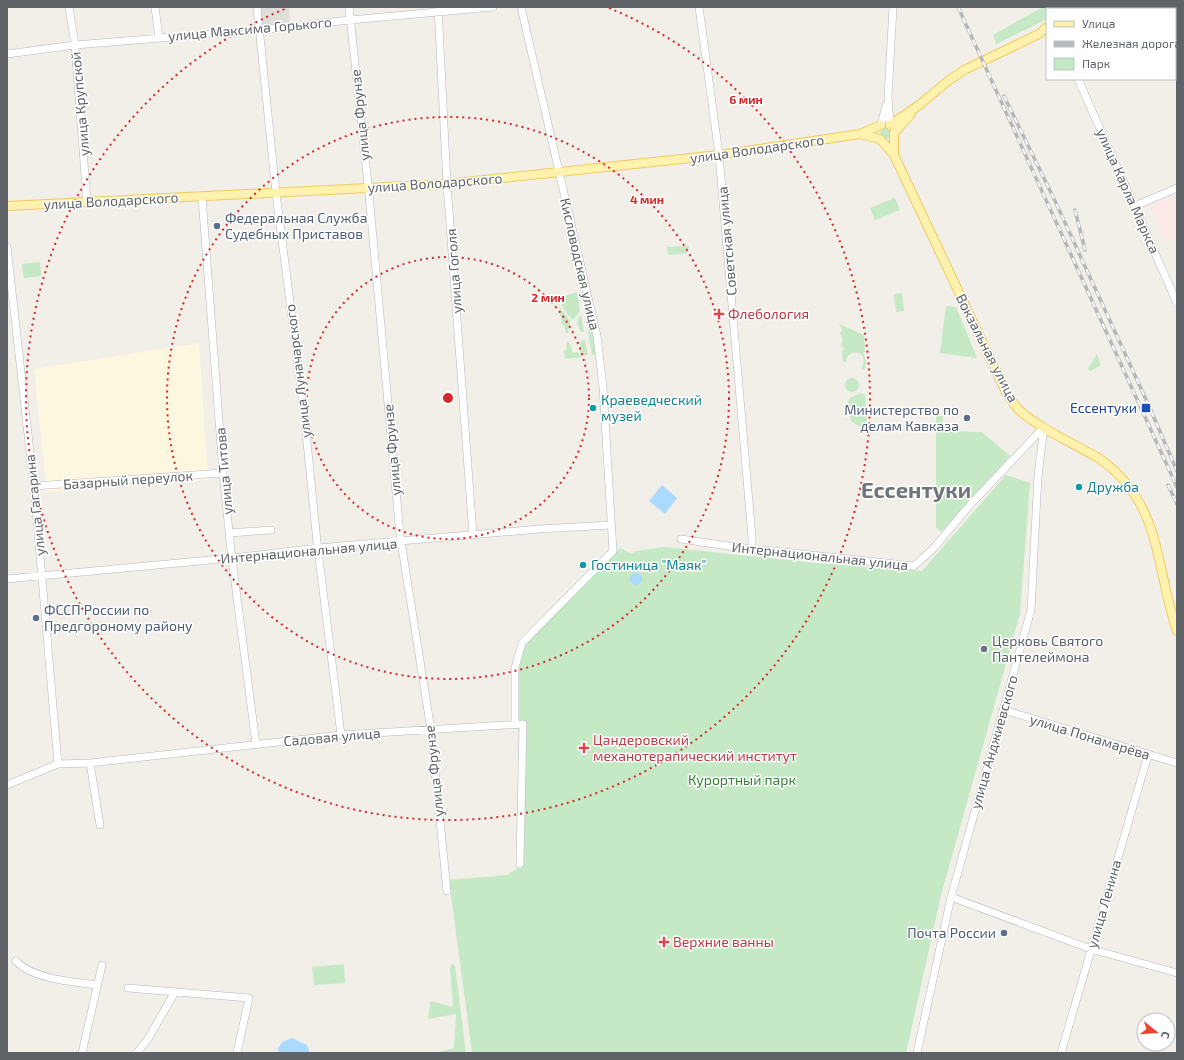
<svg xmlns="http://www.w3.org/2000/svg" width="1184" height="1060" font-family="'Exo 2',sans-serif">
<rect width="100%" height="100%" fill="#f1efe8"/>
<path fill="#fef7e0" d="M 199,343 L 208,480 L 47,492 L 34,369 Z"/>
<path fill="#e0deda" d="M 260,7 L 289,7 L 290,23 L 261,26 Z"/>
<path fill="#fce8e6" d="M 1177,194 L 1177,238 L 1166,243 L 1150,205 Z"/>
<path fill="#c5e8c5" d="M 1043,7 L 1060,7 L 1058,9 L 1047,9 L 1047,18 L 1043,21 L 996,44 L 993,35 Z
M 1092,7 L 1153,7 L 1148,9 L 1091,9 Z
M880.5 133a5.5 5.5 0 1 1 11 0a5.5 5.5 0 1 1-11 0Z
M 895,198 L 900,210 L 875,220 L 870,208 Z
M 689,246 L 688,253 L 668,255 L 667,247 Z
M 40,262 L 41,276 L 24,278 L 22,264 Z
M 577,292 L 580,311 L 574,319 L 572,320 C 567,313 559,305 561,297 Z
M 581,292 L 584,292 L 594,337 L 596,354 L 592,355 Z
M 902,293 L 904,311 L 896,312 L 894,294 Z
M 559,306 L 570,321 L 568,333 L 566,333 L 564,325 L 562,325 Z
M 946,306 L 956,307 L 977,358 L 940,353 Z
M 581,314 L 584,332 L 581,332 C 577,324 576,321 581,314 Z
M 839,324 L 864,335 L 865,352 L 863,353 C 866,359 867,363 864,370 L 861,368 C 865,362 864,357 860,353 C 852,351 846,354 846,362 L 843,362 L 842,352 L 844,348 L 841,346 L 843,339 L 840,333 L 842,330 Z
M 582,340 L 585,340 L 588,355 C 577,355 579,348 582,340 Z
M 567,342 L 569,342 L 573,353 L 577,352 L 582,357 L 565,359 L 564,351 L 566,351 Z
M 1097,354 L 1101,365 L 1090,371 L 1088,369 Z
M845 385a7 7 0 1 1 14 0a7 7 0 1 1-14 0Z
M 860,393 L 864,394 L 865,395 L 867,424 L 866,427 L 862,428 L 851,421 L 848,402 L 850,398 Z
M 936,416 L 943,416 L 943,422 L 947,431 L 982,432 L 1010,456 L 941,532 L 936,527 Z
M 1006,475 L 1030,483 L 1020,614 L 941,895 L 906,1053 L 472,1053 L 449,880 L 507,875 L 518,868 L 519,762 L 518,669 L 525,646 L 554,613 L 620,548 L 631,554 L 636,551 L 665,547 L 817,563 L 922,571 Z
M 452,963 L 455,966 L 466,1053 L 436,1053 L 454,1048 L 456,1014 L 428,1019 L 431,1001 L 453,1007 L 450,968 Z
M 344,964 L 345,983 L 314,985 L 312,967 Z"/>
<path fill="#aadaff" d="M 662,485 L 677,498 L 665,514 L 649,501 Z
M630 579a6 6 0 1 1 12 0a6 6 0 1 1-12 0Z
M 292,1038 L 307,1045 L 310,1053 L 279,1053 L 278,1049 L 282,1042 Z"/>
<g fill="none" stroke-linecap="round" stroke-linejoin="round">
<g stroke="#b5b8bc" stroke-width="8">
<path id="minor" d="M 69,7 L 75,45 L 87,202
M 155,7 L 159,38
M 257,7 L 276,193 L 304,412 L 317,542 L 341,735
M 349,7 L 369,194 L 400,535 L 431,730 L 447,891
M 438,7 L 447,184 L 473,535
M 699,7 L 719,155 L 752,537 L 752,548
M 7,54 L 75,45 L 259,30 L 350,20 L 493,7
M 1078,79 L 1177,303
M 881,125 L 886,105
M 890,125 L 888,97 L 893,7
M 202,197 L 223,473 L 231,551 L 256,744
M 1135,206 L 1177,188
M 7,247 L 35,497 L 58,764
M 34,486 L 223,473
M 230,533 L 271,530
M 681,539 L 735,547 L 914,566 L 933,549 L 969,506 L 1044,427
M 7,579 L 232,558 L 318,548 L 539,529 L 611,525
M 1004,710 L 1177,763
M 515,724 L 515,668 L 522,643 L 613,551 L 603,387 L 597,336 L 521,7
M 90,763 L 100,825
M 7,785 L 58,764 L 90,763 L 341,735 L 523,724 L 520,864
M 951,897 L 1091,949 L 1177,973
M 16,961 C 32,979 74,982 97,985
M 128,988 L 249,998 L 237,1053
M 82,1053 L 102,965
M 137,1053 L 148,1039 L 175,992
M 917,1053 L 951,897 L 1031,610 L 1038,476 L 1044,427
M 1061,1053 L 1148,755"/>
</g>
<g stroke="#f2c960" stroke-width="10">
<path id="major" d="M 1087,7 L 1087,9
M 1070,9 L 1073,7
M 1155,9 L 1160,7
M 890,125 L 918,106 L 948,81 L 964,70 L 1039,34 L 1047,27
M 860,134 L 880,139 L 894,155 L 1006,392 C 1010,398 1014,405 1019,410 C 1040,429 1075,444 1100,459 C 1162,503 1155,566 1177,631
M 894,155 L 894,133 L 911,114
M 7,206 L 447,184 L 719,155 L 860,134 L 881,125"/>
</g>
<use href="#minor" stroke="#fff" stroke-width="7"/>
<use href="#major" stroke="#fff2af" stroke-width="8"/>
<g stroke="#b6b7b8" stroke-width="3.5">
<path id="rail" d="M 958,7 L 1177,487
M 1004,96 L 1056,203 L 1149,406 L 1177,471
M 1075,210 L 1085,250
M 1168,485 L 1177,504"/>
</g>
<use href="#rail" stroke="#fff" stroke-width="2" stroke-dasharray="6" stroke-linecap="butt"/>
</g>
<g fill="none" stroke="#d62828" stroke-width="2" stroke-dasharray="2 4">
<circle cx="448" cy="398" r="141"/>
<circle cx="448" cy="398" r="281"/>
<path d="M609 8A422 422 0 1 1 287 8"/>
</g>
<g fill="#5c6f8a" stroke="#fff" stroke-width="1.5">
<circle cx="217" cy="226" r="4"/>
<circle cx="967" cy="418" r="4"/>
<circle cx="36" cy="618" r="4"/>
<circle cx="1004" cy="933" r="4"/>
</g>
<g fill="#e0444e" stroke="#fff" stroke-width="1.5">
<path d="M717 308h4v4h4v4h-4v4h-4v-4h-4v-4h4z"/>
<path d="M582 742h4v4h4v4h-4v4h-4v-4h-4v-4h4z"/>
<path d="M662 936h4v4h4v4h-4v4h-4v-4h-4v-4h4z"/>
</g>
<g fill="#0f9aa8" stroke="#fff" stroke-width="1.5">
<circle cx="593" cy="408" r="4"/>
<circle cx="1079" cy="487" r="4"/>
<circle cx="583" cy="565" r="4"/>
</g>
<rect fill="#1a4fb4" stroke="#fff" stroke-width="1.5" x="1141" y="403" width="10" height="10" rx="2"/>
<circle fill="#6b7280" stroke="#fff" stroke-width="1.5" cx="984" cy="649" r="4"/>
<g text-anchor="middle" stroke-width="3" stroke-linejoin="round" paint-order="stroke">
<g font-size="14" fill="#5f6368" stroke="#fff">
<text transform="translate(250 29) rotate(-5)" y="5">улица Максима Горького</text>
<text transform="translate(80 104) rotate(-95)" y="5">улица Крупской</text>
<text transform="translate(360 115) rotate(-96)" y="5">улица Фрунзе</text>
<text transform="translate(757 149) rotate(-8)" y="5">улица Володарского</text>
<text transform="translate(435 183) rotate(-4)" y="5">улица Володарского</text>
<text transform="translate(1128 191) rotate(66)" y="5">улица Карла Маркса</text>
<text transform="translate(111 201) rotate(-3)" y="5">улица Володарского</text>
<text transform="translate(727 241) rotate(-95)" y="5">Советская улица</text>
<text transform="translate(580 264) rotate(77)" y="5">Кисловодская улица</text>
<text transform="translate(454 271) rotate(-94)" y="5">улица Гоголя</text>
<text transform="translate(987 348) rotate(63)" y="5">Вокзальная улица</text>
<text transform="translate(298 371) rotate(-97)" y="5">улица Луначарского</text>
<text transform="translate(392 450) rotate(-95)" y="5">улица Фрунзе</text>
<text transform="translate(224 471) rotate(-95)" y="5">улица Титова</text>
<text transform="translate(128 480) rotate(-4)" y="5">Базарный переулок</text>
<text transform="translate(35 505) rotate(-96)" y="5">улица Гагарина</text>
<text transform="translate(309 551) rotate(-5)" y="5">Интернациональная улица</text>
<text transform="translate(820 556) rotate(6)" y="5">Интернациональная улица</text>
<text transform="translate(332 737) rotate(-5)" y="5">Садовая улица</text>
<text transform="translate(1090 737) rotate(17)" y="5">улица Понамарёва</text>
<text transform="translate(994 742) rotate(-74)" y="5">улица Анджиевского</text>
<text transform="translate(434 771) rotate(-96)" y="5">улица Фрунзе</text>
<text transform="translate(1104 904) rotate(-74)" y="5">улица Ленина</text>
</g>
<g font-size="14" fill="#4e5e75" stroke="#fff" text-anchor="start">
<text x="225" y="223">Федеральная Служба<tspan x="225" dy="16">Судебных Приставов</tspan></text>
<text x="959" y="415" text-anchor="end">Министерство по<tspan x="959" dy="16">делам Кавказа</tspan></text>
<text x="44" y="615">ФССП России по<tspan x="44" dy="16">Предгороному району</tspan></text>
<text x="996" y="938" text-anchor="end">Почта России</text>
</g>
<g font-size="14" fill="#be3a42" stroke="#fff" text-anchor="start">
<text x="728" y="319">Флебология</text>
<text x="593" y="745">Цандеровский<tspan x="593" dy="16">механотерапический институт</tspan></text>
<text x="673" y="947">Верхние ванны</text>
</g>
<g font-size="14" fill="#0d838f" stroke="#fff" text-anchor="start">
<text x="601" y="405">Краеведческий<tspan x="601" dy="16">музей</tspan></text>
<text x="1087" y="492">Дружба</text>
<text x="591" y="570">Гостиница "Маяк"</text>
</g>
<g font-size="14" fill="#164399" stroke="#fff" text-anchor="end">
<text x="1137" y="413">Ессентуки</text>
</g>
<g font-size="14" fill="#5b616d" stroke="#fff" text-anchor="start">
<text x="992" y="646">Церковь Святого<tspan x="992" dy="16">Пантелеймона</tspan></text>
</g>
<g font-size="14" fill="#348238" stroke="#fff">
<text x="742" y="785">Курортный парк</text>
</g>
<g font-size="22" font-weight="bold" fill="#70757a" stroke="#fff">
<text x="916" y="498">Ессентуки</text>
</g>
</g>
<circle cx="448" cy="398" r="6" fill="#d62828" stroke="#fff" stroke-width="2"/>
<g font-size="12" text-anchor="middle" font-weight="bold" fill="#d62828" stroke="#fff" stroke-width="3" stroke-linejoin="round" paint-order="stroke">
<text x="746" y="104">6 мин</text>
<text x="647" y="204">4 мин</text>
<text x="548" y="302">2 мин</text>
</g>
<rect width="1184" height="1060" fill="none" stroke="#5f6368" stroke-width="16"/>
<rect x="1046" y="8" width="130" height="72" fill="#ffffff" stroke="#bfc1c3"/>
<rect x="1054" y="21" width="20" height="6" fill="#fff2af" stroke="#bfc1c3"/>
<text x="1082" y="28" font-size="12" fill="#5f6368">Улица</text>
<rect x="1054" y="41" width="20" height="6" fill="#b6b7b8" stroke="#bfc1c3"/>
<text x="1082" y="48" font-size="12" fill="#5f6368">Железная дорога</text>
<rect x="1054" y="58" width="20" height="12" fill="#c5e8c5" stroke="#bfc1c3"/>
<text x="1082" y="68" font-size="12" fill="#5f6368">Парк</text>
<g transform="translate(1156 1032) rotate(107)"><circle r="19" fill="#ffffff" stroke="#bfc1c3"/>
<path d="M0-3L7 15L0 10L-7 15Z" fill="#ea4335"/>
<text y="-6" font-size="11" font-weight="bold" text-anchor="middle" fill="#5f6368">С</text>
</g>
</svg>
